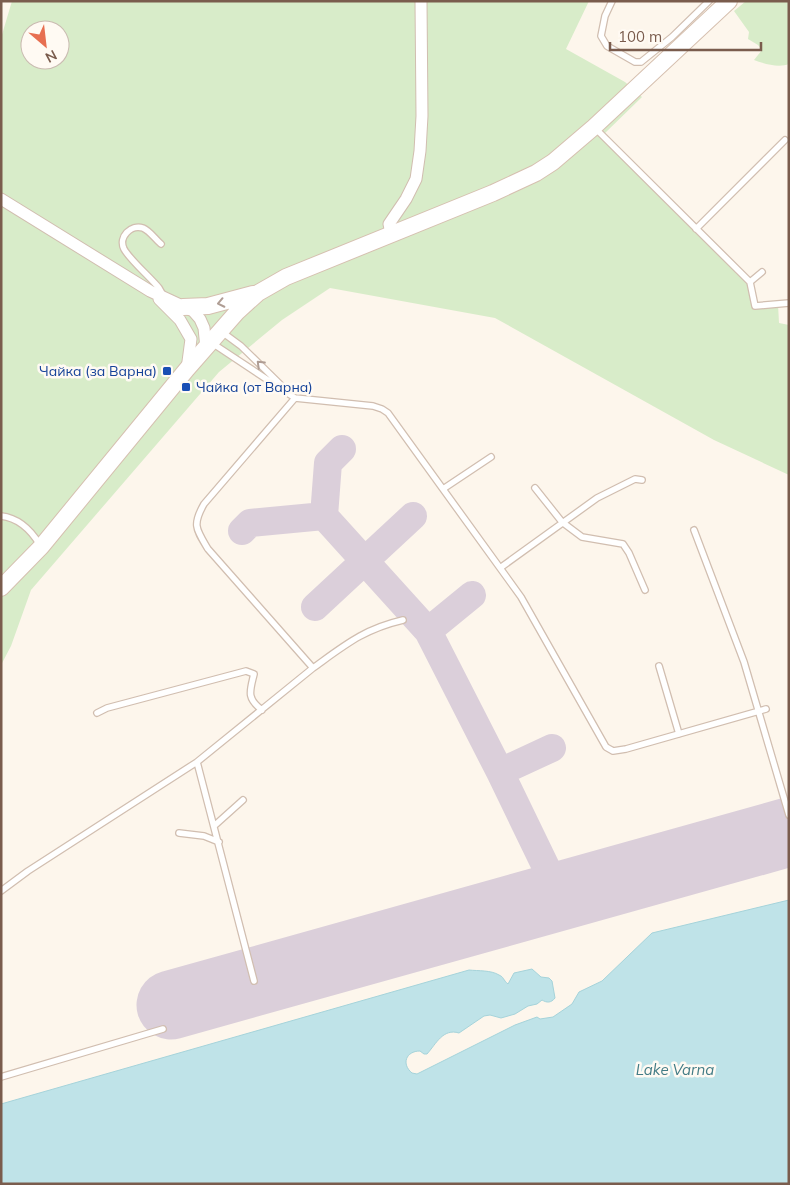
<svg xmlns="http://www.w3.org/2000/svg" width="790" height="1185" font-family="Mulish,sans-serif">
<rect width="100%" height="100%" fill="#fdf6ec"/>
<path fill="#d8ecc9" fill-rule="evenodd" d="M 12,1 L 589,1 L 566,49 L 625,82 L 642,97 L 603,135 L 750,282 L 755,306 L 778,304 L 779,323 L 789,325 L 789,475 L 714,440 L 495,318 L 330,288 L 282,320 L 219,372 L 31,590 L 11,646 L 1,665 L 1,38 ZM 30,30 L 60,30 L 60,60 L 30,60 Z
M 746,1 L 789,1 L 789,64 C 779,68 764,64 754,60 L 762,50 L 758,45 L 748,39 L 749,32 L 734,11 Z"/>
<path fill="#bfe3e8" stroke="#a5d3da" d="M 789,900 L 789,1184 L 1,1184 L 1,1104 L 469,970 C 478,971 491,970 499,975 C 504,977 503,980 508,984 L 514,973 L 532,969 L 541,977 L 549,978 L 552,981 L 555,998 C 551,1003 547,1003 542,1000 L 537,1004 L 528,1006 L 515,1014 L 501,1018 L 490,1015 L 484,1016 L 459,1033 C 443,1028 436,1044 427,1054 L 424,1054 L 420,1051 C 406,1051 401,1064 412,1073 L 417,1074 L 515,1025 L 537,1017 L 540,1019 L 553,1017 L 572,1004 L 579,992 L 602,981 L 652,933 Z"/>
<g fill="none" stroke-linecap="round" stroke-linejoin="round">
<path stroke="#dbcfda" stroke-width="28" d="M 342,449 L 328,463 L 324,516 L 428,631 L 500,772 L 560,896
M 242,531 L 250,523 L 324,516
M 315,607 L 413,516
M 428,631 L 472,595
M 500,772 L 552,748"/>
<path stroke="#dbcfda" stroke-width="69" d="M 171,1005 L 789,832"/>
<g stroke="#d1beb0" stroke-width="8">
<path id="lane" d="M 612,1 L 605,16 L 601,36 L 607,46 L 635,62 L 641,62 L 672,37 L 709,1
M 596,129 L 750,282 L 755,306 L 789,303
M 696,229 L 785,140
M 161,244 C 155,239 150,231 143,228 C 131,224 118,237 124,249 C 130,260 150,277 159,288 L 163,295
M 750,282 L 762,272
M 222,332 L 241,346 L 284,388
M 212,343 L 295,398 L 373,406 L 382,409 L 388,413 L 521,597 L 606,747 L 613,751 L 626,749 L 766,709
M 535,488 L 562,522 L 582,537 L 623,544 L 629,553 L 645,590
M 443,489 L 491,457
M 1,516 C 19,518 31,530 40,545
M 694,530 L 744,662 L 789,815
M 500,568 L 597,498 L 635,479 L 642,480
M 659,666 L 679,734
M 313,668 C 345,645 364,629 403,620
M 97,713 L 107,708 L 246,671 L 254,674 C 250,691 246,698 262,710
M 214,826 L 243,800
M 179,833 L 204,836 L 219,842
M 1,891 L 28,871 L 197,762
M 254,981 L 197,762 L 313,668 L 208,549 C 196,529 192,525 204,504 L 295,398
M 1,1077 L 163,1029"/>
</g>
<g stroke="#d1beb0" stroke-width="13">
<path id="street" d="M 1,199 L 150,291 L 193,311 L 200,319 L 204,328 L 206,348
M 391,234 L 389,224 L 406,199 L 416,179 L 420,151 L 422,116 L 421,1
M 159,299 L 180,320 L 191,339 L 187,369"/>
</g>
<g stroke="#d6c0b0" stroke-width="18">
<path id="secondary" d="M 183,307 L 208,306 L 253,294
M 1,588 L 41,547 L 187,369 L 237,312 L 258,293 L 286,277 L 493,193 L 536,173 L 553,162 L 594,127 L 729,1"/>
</g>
<use href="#lane" stroke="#fff" stroke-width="5.5"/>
<use href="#street" stroke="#fff" stroke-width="11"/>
<use href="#secondary" stroke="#fff" stroke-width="16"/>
</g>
<defs><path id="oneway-chevron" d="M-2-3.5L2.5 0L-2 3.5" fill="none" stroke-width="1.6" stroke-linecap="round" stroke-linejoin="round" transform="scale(1.25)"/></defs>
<g stroke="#af9d94">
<use href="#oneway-chevron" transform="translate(221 303) rotate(168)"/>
<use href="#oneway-chevron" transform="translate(260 364) rotate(-136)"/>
</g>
<g fill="#1a4fb4" stroke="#fffaf3" stroke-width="2">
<rect x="162" y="366" width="10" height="10" rx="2.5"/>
<rect x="181" y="382" width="10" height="10" rx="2.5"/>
</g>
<g text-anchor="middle" stroke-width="5" stroke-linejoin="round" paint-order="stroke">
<g font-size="14" fill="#164399" stroke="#fffaf3" text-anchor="end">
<text x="157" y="376">Чайка (за Варна)</text>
<text x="196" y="392" text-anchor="start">Чайка (от Варна)</text>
</g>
<g font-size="15" font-style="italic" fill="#437c86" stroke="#fffaf3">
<text x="675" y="1075">Lake Varna</text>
</g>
</g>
<rect width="790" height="1185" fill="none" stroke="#7a5c4d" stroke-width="5"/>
<g transform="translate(45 45) rotate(152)"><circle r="24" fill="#fffaf3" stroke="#cabbb1"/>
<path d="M0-4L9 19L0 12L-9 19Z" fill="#e76f51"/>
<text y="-8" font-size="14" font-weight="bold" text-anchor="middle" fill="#7a5c4d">N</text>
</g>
<path d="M610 42v8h151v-8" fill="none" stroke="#7a5c4d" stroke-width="2.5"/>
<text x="618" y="42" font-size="15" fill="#7a5c4d" stroke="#fffaf3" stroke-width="4" paint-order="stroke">100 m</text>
</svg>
